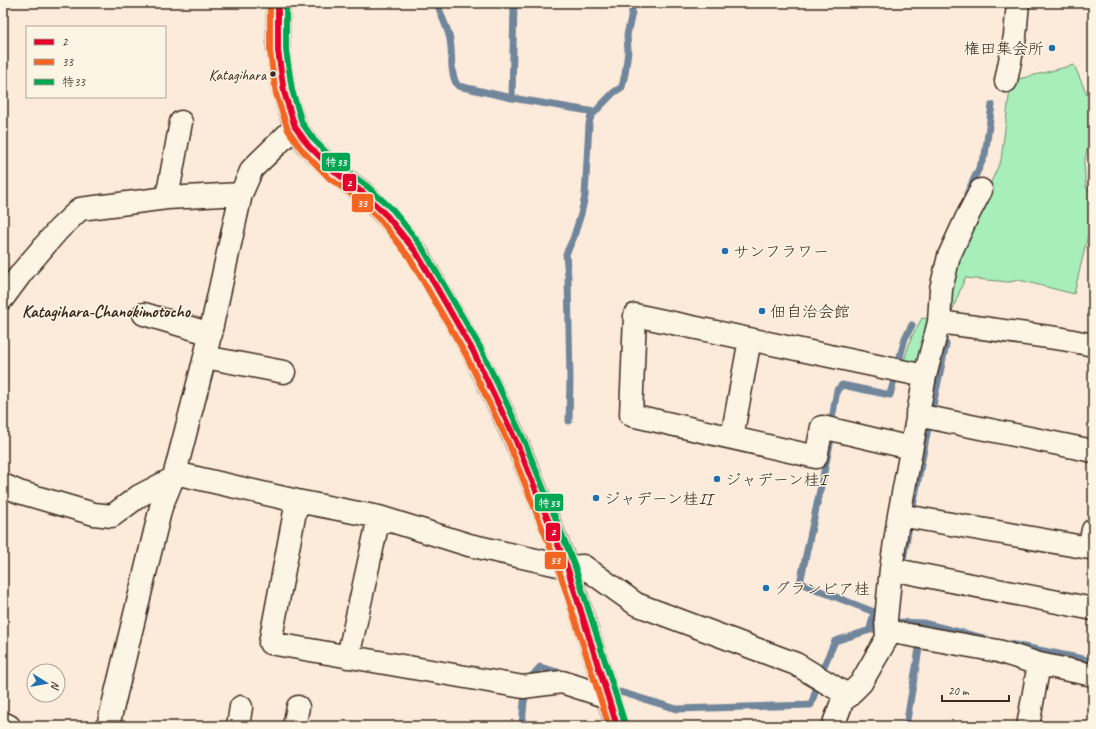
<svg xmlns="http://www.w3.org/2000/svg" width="1096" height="729" font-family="Caveat,'Klee One',sans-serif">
<rect width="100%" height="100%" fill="#fcebdb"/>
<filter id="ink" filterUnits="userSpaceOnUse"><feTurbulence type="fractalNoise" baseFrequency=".025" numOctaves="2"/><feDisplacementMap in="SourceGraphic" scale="8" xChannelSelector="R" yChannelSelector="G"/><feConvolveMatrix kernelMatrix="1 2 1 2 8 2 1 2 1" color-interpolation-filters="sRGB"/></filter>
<g filter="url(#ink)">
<path fill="#a7eebb" stroke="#718c6c" d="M 1074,65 L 1093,108 L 1093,124 L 1084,164 L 1086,187 L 1093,192 L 1093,214 L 1074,294 L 1019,280 L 1009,282 L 965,278 L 952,311 L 948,288 L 987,191 L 1001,160 L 1011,81 Z
M 922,318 L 929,319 L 920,369 L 902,366 L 912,336 Z"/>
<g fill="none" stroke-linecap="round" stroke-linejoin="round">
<path stroke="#71869b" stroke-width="7" d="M 438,3 C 440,16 448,27 450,40 C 453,54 449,74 458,86 L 512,98 L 595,112
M 512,98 L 514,3
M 967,194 L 985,155 L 992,105
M 932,410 L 946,344
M 569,421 L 570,380 L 568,277 L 566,254 L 573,239 L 581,214 L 585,196 L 589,124 L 591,116 L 613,93 L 622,87 L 625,74 L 628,51 L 627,35 L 632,13 L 632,3
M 912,511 L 928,428
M 903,559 L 909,526
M 870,629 L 874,612 L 800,583 L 830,444 L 831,425 L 837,390 L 842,385 L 890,395 L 905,338 L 912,325
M 1009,644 L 1093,661
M 620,692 L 677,709 L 811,705 L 823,668 L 835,641 L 896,622 L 923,623 L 983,638
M 522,726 L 524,702 L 532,676 L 540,667 L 565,674
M 906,726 L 920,643"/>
<g stroke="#3b2a1e" stroke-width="25">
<path id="minor" d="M 1006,81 L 1015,36 L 1018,3
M 167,198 L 181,122
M 3,298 L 23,271 L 58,230 L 80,209 L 167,198 L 241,194
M 144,314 L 211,334
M 939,322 L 1063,339 L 1093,345
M 205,357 L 284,372
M 917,415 L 1093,451
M 732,437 L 750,339
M 911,448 L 822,427 L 816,457 L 631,415 L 635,315 L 925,376
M 175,473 L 297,501 L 379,517 L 469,545 L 567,567 L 583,566 L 636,604 L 796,664 L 849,696
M 3,485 L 19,492 L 94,514 L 112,516 L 139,496 L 172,479
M 297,501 L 270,643 L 523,687 L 562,682 L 608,697
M 899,515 L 1089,548 L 1093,530
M 891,569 L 1093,609
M 887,631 L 998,651 L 1039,664 L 1093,675
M 348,657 L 379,517
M 3,723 L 9,726
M 108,726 L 161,507 L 175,473 L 205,357 L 241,194 L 252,169 L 295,127
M 238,726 L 241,707
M 294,726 L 298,707
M 833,726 L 842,702 L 861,683 L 887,638 L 886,619 L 891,569 L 899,515 L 925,376 L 939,322 L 941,289 L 949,256 L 966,219 L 981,190
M 1028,726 L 1039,664"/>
</g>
<g stroke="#3b2a1e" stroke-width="25">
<path id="secondary" d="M 278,3 L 278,51 L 284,92 L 295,127 L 308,145 L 335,172 L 363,193 L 387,216 L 416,252 L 473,351 L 516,441 L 567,567 L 617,726"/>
</g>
<use href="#minor" stroke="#fcf5e5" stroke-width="22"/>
<use href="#secondary" stroke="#fcf5e5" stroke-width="22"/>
<g stroke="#fcf5e5" stroke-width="9">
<path id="bus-1" d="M 278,3 L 278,51 L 284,92 L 295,127 L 308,145 L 335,172 L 363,193 L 387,216 L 416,252 L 473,351 L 516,441 L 567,567 L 617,726"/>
</g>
<g stroke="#fcf5e5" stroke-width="9">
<path id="bus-2" d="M 270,3 L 270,52 L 276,94 L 288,130 L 302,150 L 329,178 L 358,199 L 381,221 L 409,257 L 466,355 L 509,444 L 559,570 L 609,726"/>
</g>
<g stroke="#fcf5e5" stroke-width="9">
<path id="bus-3" d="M 286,3 L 286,50 L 292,90 L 302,123 L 314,140 L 340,166 L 368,187 L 393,210 L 422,247 L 480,347 L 523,438 L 574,564 L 625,724"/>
</g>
<use href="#bus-1" stroke="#e4002b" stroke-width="6"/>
<use href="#bus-2" stroke="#f26522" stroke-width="6"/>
<use href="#bus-3" stroke="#00a651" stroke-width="6"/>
</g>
</g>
<g fill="#1f6fb2" stroke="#fcf5e5" stroke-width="1.5">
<circle cx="1052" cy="48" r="4"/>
<circle cx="725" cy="251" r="4"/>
<circle cx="762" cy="311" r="4"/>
<circle cx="717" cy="479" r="4"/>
<circle cx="596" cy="498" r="4"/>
<circle cx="766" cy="588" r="4"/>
</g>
<circle fill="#3b2a1e" stroke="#fcf5e5" stroke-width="1.5" cx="273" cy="74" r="3.5"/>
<g text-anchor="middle" stroke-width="3" stroke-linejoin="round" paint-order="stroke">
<g font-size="15" fill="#3b2a1e" stroke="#fcf5e5" text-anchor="end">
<text x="266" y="80">Katagihara</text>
</g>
<g font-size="16" fill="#3b2a1e" stroke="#fcf5e5" text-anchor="start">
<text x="1044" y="54" text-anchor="end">権田集会所</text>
<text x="733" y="257">サンフラワー</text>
<text x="770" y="317">佃自治会館</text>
<text x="725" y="485">ジャデーン桂I</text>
<text x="604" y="504">ジャデーン桂II</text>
<text x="774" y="594">グランビア桂</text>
</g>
<g font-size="17" font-weight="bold" fill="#3b2a1e" stroke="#fcf5e5">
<text x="106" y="317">Katagihara-Chanokimotocho</text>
</g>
</g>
<g stroke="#fcf5e5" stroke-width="1.5">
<rect x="321" y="152" width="30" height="20" rx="4" fill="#00a651"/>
<rect x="342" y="173" width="15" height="19" rx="4" fill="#e4002b"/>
<rect x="351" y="193" width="23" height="20" rx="4" fill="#f26522"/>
<rect x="534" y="493" width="30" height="19" rx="4" fill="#00a651"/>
<rect x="545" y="522" width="16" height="20" rx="4" fill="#e4002b"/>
<rect x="544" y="551" width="23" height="19" rx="4" fill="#f26522"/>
</g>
<g font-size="11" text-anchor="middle" font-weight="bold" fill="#fff">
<text x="336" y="166">特33</text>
<text x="349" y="187">2</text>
<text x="362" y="207">33</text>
<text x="549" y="507">特33</text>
<text x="553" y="536">2</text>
<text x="555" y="564">33</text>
</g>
<rect width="1096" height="729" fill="none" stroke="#fcf5e5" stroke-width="16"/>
<rect x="8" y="8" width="1080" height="713" fill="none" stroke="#3b2a1e" stroke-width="1.5" filter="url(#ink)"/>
<rect x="26" y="26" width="140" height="72" fill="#fcf5e5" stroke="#afa495"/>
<rect x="34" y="39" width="20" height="6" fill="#e4002b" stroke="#afa495"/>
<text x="62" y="46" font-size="12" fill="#3b2a1e">2</text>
<rect x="34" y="59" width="20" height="6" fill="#f26522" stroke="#afa495"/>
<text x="62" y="66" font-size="12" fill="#3b2a1e">33</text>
<rect x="34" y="79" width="20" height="6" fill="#00a651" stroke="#afa495"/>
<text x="62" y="86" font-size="12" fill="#3b2a1e">特33</text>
<g transform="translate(46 683) rotate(101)"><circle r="19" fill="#fcf5e5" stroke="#afa495"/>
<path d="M0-3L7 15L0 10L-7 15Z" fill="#1f6fb2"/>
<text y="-6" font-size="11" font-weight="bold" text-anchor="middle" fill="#3b2a1e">N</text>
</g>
<path d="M942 695v6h67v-6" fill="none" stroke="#3b2a1e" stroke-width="2"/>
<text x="948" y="695" font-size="12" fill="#3b2a1e" stroke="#fcf5e5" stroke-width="3" paint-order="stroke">20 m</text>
</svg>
